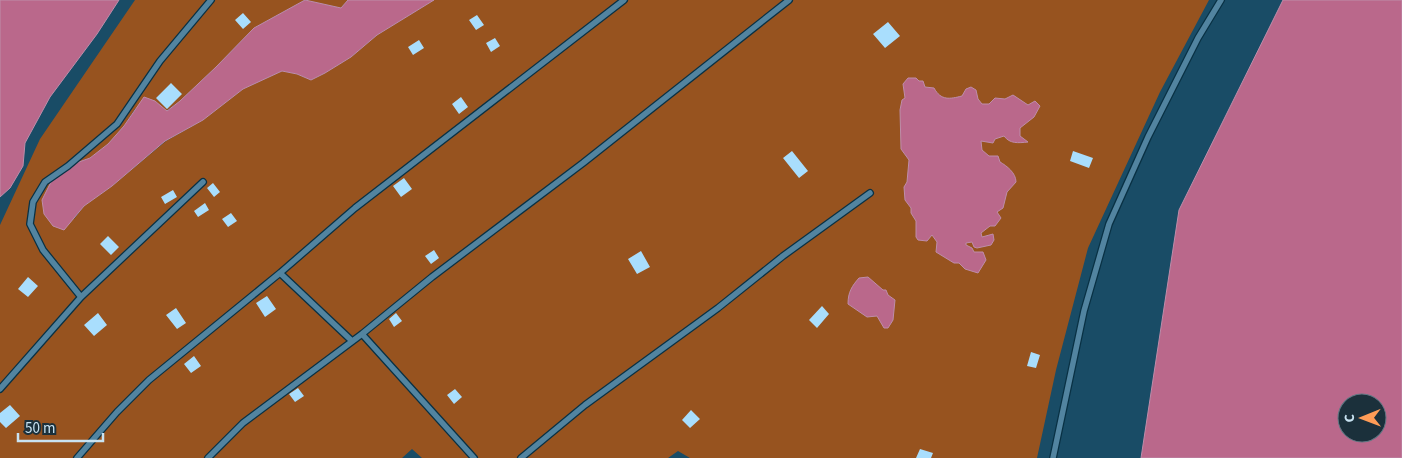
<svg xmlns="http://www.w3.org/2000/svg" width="1402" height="458" font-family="'Source Sans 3',sans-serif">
<rect width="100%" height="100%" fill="#194c66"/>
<path fill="#97531f" d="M 135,0 L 348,0 L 341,8 L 305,0 L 254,28 L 216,67 L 180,101 L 166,111 L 155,101 L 135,109 L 124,126 L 108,144 L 90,158 L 65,167 L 74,219 L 84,206 L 112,186 L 166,141 L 203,120 L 243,89 L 282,71 L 297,74 L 311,80 L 325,73 L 351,57 L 377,35 L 434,0 L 1209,0 L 1160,92 L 1088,248 L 1056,370 L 1037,458 L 690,458 L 678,451 L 668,458 L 422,458 L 412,449 L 402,458 L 0,458 L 0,225 L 40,139 Z"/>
<path fill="#ba688b" stroke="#be8daa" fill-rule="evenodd" d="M 0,0 L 119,0 L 97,34 L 50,97 L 25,143 L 23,166 L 10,188 L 0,197 Z
M 305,0 L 341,8 L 348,0 L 434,0 L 377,35 L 351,57 L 325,73 L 311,80 L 297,74 L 282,71 L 243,89 L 203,120 L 165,141 L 112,186 L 84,206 L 64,230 L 53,226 L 44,214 L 42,200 L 51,182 L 65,167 L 90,158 L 108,144 L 124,126 L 144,97 L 155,101 L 167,111 L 180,101 L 216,67 L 254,28 Z
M 1283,0 L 1402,0 L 1402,458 L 1141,458 L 1179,210 ZM 1347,403 L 1377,403 L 1377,433 L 1347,433 Z
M 908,78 L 916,78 L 919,81 L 923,81 L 925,87 L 934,88 C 941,101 950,99 962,96 L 966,89 L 971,87 L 976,90 L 978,99 L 982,104 L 989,104 L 995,98 L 1005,99 L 1013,95 L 1028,105 L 1035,101 L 1040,106 L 1034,117 L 1020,128 L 1020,136 L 1028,142 C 1018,143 1010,144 1004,136 L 995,139 L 993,143 L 981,141 L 982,150 L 989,156 L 998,156 L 1000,162 C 1007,166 1016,173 1016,182 L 1007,192 L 1003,208 L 997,212 L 1001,218 L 995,226 L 990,226 L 981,233 L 982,237 L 993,234 L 994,240 L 991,245 L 977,248 L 974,247 L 972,242 L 966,243 L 966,245 L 972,248 L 974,252 L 983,252 L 986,260 L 978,273 L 965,269 L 959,263 L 954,263 L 936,252 L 937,242 L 932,235 L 927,241 L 918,240 L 916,237 L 916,221 L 911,213 L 911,208 L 905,200 L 904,187 L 907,182 L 909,160 L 901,149 L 900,110 L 902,100 L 905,98 L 903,84 Z
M 868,277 L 883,290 L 886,290 L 888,295 L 895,300 L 893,320 L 888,328 L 884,328 L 877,316 L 867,317 L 848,304 C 848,292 852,286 859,278 Z"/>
<path fill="#a9defd" d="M 243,13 L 251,22 L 243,29 L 235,20 Z
M 477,15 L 484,25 L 476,30 L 469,20 Z
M 888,22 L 900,36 L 885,48 L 873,34 Z
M 495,38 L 500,46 L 491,52 L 486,43 Z
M 419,40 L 424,48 L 413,55 L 408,47 Z
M 171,83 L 182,94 L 167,109 L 156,98 Z
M 461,97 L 468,107 L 459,114 L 452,104 Z
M 792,151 L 808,171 L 799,178 L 783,158 Z
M 1073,151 L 1093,158 L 1089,168 L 1070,161 Z
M 404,178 L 412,189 L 401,197 L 393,186 Z
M 213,183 L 220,192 L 214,197 L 207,188 Z
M 173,190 L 177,197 L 165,204 L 161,197 Z
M 205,203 L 209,210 L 198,217 L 194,211 Z
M 231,213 L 237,221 L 228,227 L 222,219 Z
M 108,236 L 119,247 L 111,255 L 100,244 Z
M 434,250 L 439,258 L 431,264 L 425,256 Z
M 641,251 L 650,267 L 637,274 L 628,259 Z
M 28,277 L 38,286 L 28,297 L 18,289 Z
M 267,296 L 276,309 L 265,317 L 256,303 Z
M 822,306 L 829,314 L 817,328 L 809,320 Z
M 176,308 L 186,323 L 177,329 L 166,315 Z
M 98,313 L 107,325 L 94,336 L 84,325 Z
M 396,313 L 402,321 L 394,327 L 389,319 Z
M 1031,352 L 1040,355 L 1036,368 L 1027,366 Z
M 194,356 L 201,366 L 191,373 L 184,364 Z
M 298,388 L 304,396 L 295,402 L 289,394 Z
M 455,389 L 462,397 L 454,404 L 447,395 Z
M 10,405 L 20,416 L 6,428 L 0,422 L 0,413 Z
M 691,410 L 700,419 L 690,428 L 682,420 Z
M 920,449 L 933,453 L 931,458 L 916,458 Z"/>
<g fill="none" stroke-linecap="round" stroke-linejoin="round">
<g stroke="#093144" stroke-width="8">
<path id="lane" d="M 280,273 L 352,341
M 81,297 L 43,250 L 30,224 L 33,202 L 45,182 L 68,166 L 117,124 L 160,61 L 211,0
M 362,334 L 474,458
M 0,389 L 81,297 L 203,182
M 77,458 L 117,412 L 149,380 L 280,273 L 355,208 L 624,0
M 208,458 L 243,423 L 362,334 L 432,277 L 583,163 L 789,0
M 521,458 L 585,405 L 718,308 L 783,256 L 870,193
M 1053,458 L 1084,311 L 1109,224 L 1148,137 L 1198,38 L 1221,0"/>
</g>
<use href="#lane" stroke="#5284a0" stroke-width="5.5"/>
</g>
<g transform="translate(1362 418) rotate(269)"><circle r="24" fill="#1b303b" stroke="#617884"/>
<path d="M0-4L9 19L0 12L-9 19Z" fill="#fe9c57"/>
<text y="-8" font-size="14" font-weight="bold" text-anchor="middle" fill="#c9e3f2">С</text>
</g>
<path d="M18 433v8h85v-8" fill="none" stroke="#c9e3f2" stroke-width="2.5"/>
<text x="25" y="433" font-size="15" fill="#c9e3f2" stroke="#1b303b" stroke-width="4" paint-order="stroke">50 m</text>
</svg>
